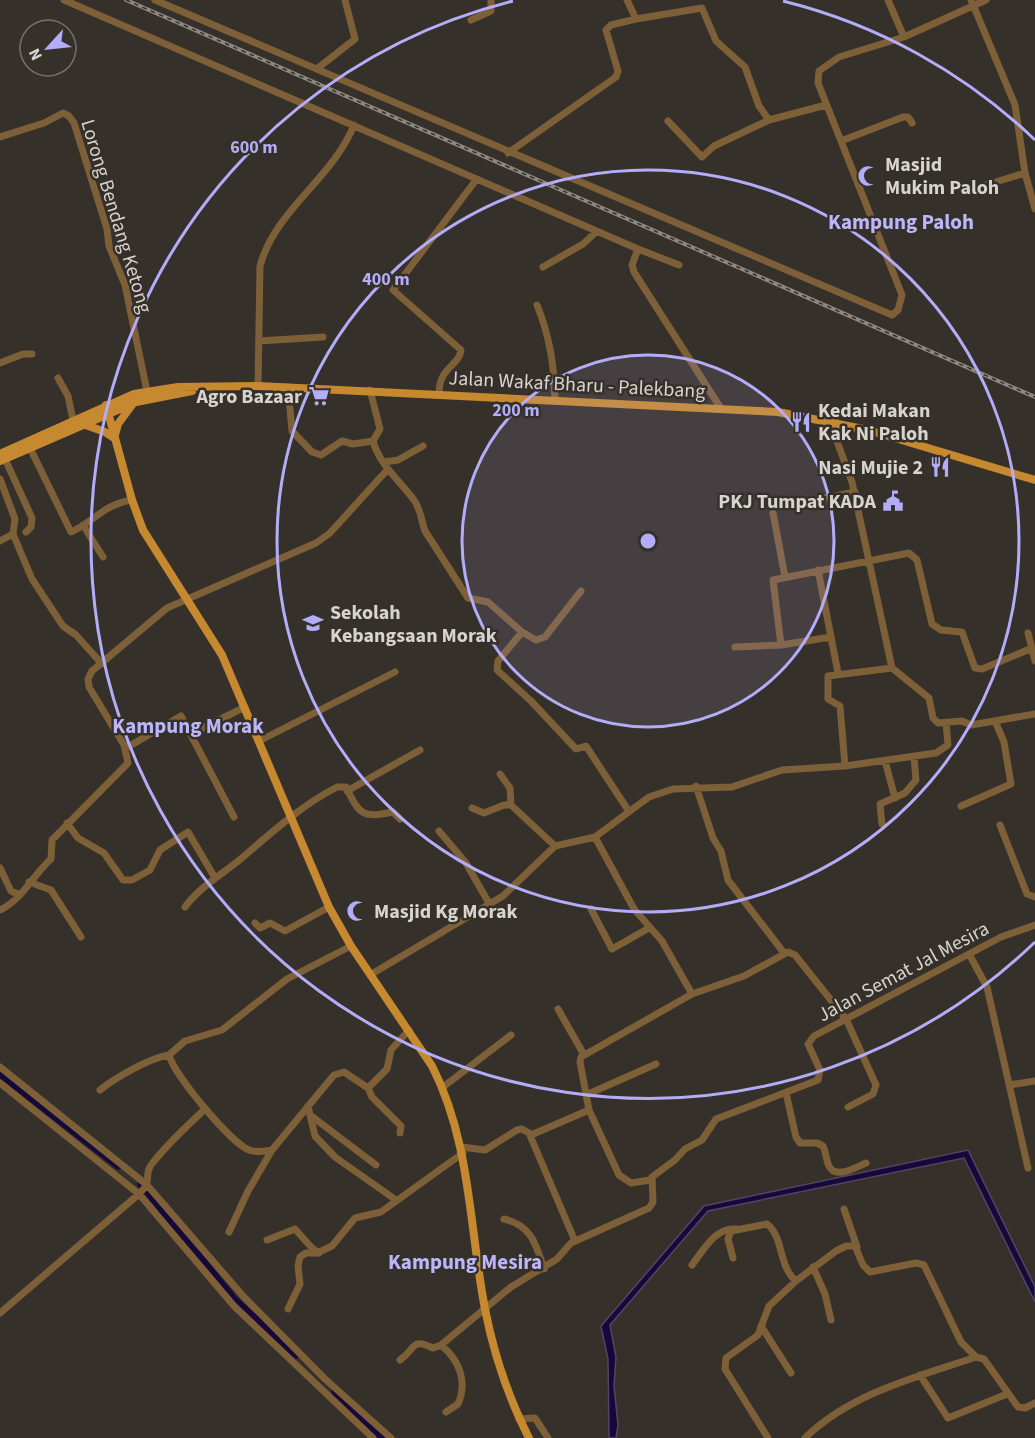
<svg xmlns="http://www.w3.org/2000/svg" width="1035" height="1438" font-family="'Source Sans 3',sans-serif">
<rect width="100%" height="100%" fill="#36302a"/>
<path fill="#16093a" stroke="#504667" stroke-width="1.5" d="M 968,1150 L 1035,1287 L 1035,1302 L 964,1158 L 708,1211 L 610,1325 L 616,1357 L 614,1386 L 618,1425 L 616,1438 L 609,1438 L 608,1359 L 601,1326 L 704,1206 Z"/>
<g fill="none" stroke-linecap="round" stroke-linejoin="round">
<path stroke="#16093a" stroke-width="7" d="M 0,1074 L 118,1166
M 141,1184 L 234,1299 L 296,1355
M 335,1392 L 382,1438"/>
<path stroke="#7d5f38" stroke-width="7" d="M 64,0 L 638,249 L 632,265 L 634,272 L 720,407
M 155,0 L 892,315 L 898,310 L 902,295 L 818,83 L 819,71 L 839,57 L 904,37 L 986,0
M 888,0 L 904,37
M 971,0 L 1015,105 L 1025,173 L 1035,209
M 636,19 L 702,8 L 716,41 L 745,67 L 759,106 L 769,120
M 471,20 L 491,11 L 491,0
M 318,68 L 355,39 L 345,0
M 668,121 L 702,157 L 714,146 L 769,120 L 826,105
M 0,137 L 44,123 L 63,113 L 69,116 L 74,123 L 107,229 L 109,246 L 125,285 L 148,396
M 841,141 L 903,117 L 908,117 L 912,123
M 508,153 L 616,77 L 618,71 L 606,30 L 611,25 L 636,19 L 627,0
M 976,188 L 1025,173
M 638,249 L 679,265
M 543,267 L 583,244 L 596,232
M 537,305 C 550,337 554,365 555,400
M 259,341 L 323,337
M 0,363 L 23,354 L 32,354
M 58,378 L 68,396 L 73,420
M 258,386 L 260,266 C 275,210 333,178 354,125
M 288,387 L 292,431 L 312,452 L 321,455 L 342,441 L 353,444 L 373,441
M 370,390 L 380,429 L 373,441 C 379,464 400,481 414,500 C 421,510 421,520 425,531 L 468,598 L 488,602 L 522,632 L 536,640 L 545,637 L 581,591
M 439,394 C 439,366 459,367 461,350 L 393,290 L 476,180
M 836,422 L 835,436 L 852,482 L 892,668 L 929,698 L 933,718 L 938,723 L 962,721 L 971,725 L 1035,714
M 30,448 L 71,532 C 94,522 102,505 132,500
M 5,459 L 32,518 L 31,527 L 26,532
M 384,462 L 398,460 L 423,446
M 0,479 L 15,519 L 13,534 L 32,579 L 63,626 L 76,635 L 102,664
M 810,501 L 855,492
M 773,513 L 785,577
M 83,525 L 103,557
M 0,541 L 13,534
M 818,570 L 838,673
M 522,632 L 498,661 L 497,670 L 531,701 L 576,749 L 586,746 L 628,810
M 1028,633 L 1035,661
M 781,645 L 773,580 L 909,553 L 917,560 L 932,624 L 941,630 L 962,632 L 975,668 L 982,669 L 1030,649
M 735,647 L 781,645 L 831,637
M 191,734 L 245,707
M 259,741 L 395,672
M 126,748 L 181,716 L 234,817
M 885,761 L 895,798
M 845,766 L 840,706 L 828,699 L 828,676 L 892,668
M 500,774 L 510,788 L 511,805
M 696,786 L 713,838 L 721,851 L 728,880 L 784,953
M 347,791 L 420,750
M 961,806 L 1011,784 L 1004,742 L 995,721
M 472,808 L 484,813 L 504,805 L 511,805 L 555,846
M 67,823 L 78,838 L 104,853 L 123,880 L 132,880 L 150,870 L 160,850 L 188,832 L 215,878
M 882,824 L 880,804 L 905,793 L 916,780 L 914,757
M 1000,825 L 1027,894 L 1035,897
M 439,831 L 466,863 L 490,905
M 595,837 L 634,909 L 662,941 L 692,994
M 0,868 L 11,891 L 20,895
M 29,882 L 51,890 L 81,937
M 185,907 C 199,888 219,876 237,862 C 269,835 300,806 337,787 L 346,787 C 360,816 363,818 393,812 L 400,819
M 591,909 L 612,949 L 649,928
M 0,910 C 22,900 33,875 51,859 L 52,840 L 128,763 L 124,745 L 89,687 L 88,679 L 92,671 L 167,608 L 316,543 L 330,533 L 388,469
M 255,923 L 260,928 L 270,923 L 285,931 L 329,907
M 969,954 L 987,987 L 1028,1168
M 370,975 L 503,896 L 555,846 L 595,837 L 649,797 L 673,789 L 732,787 L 782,770 L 845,766 L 936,753 L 948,745 L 946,723
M 558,1009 L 583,1053
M 0,1067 L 147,1185 L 243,1296 L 325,1379 L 391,1438
M 0,1083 L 139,1194 L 234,1306 L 373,1438
M 1009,1085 L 1035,1081
M 443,1087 L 511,1035
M 368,1088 L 372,1097 L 401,1126 L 400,1133
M 100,1090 C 115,1078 149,1058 169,1055
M 786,1093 L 796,1137 L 800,1143 L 817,1143 L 823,1146 C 826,1152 826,1160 829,1166 C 836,1180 856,1167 866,1163
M 586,1095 L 656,1064
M 308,1106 L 315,1136 L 335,1157 L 396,1200
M 310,1115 L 376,1165
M 531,1135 L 589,1110
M 462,1147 L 485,1150 L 517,1130 L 522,1129 L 529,1133 L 575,1241
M 272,1150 C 265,1151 256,1153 249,1150 C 231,1143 174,1075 169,1055 L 185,1041 L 222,1030 L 287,979 L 351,946
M 650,1180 L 631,1183 L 619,1175 L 589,1110 L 580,1062 L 581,1057 L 692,994 L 744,976 L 788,952 L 795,955 L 846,1019 L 876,1085 L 873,1094 L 848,1107
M 844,1209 L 857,1247
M 504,1219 C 531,1225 536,1244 544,1269
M 229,1232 L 248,1191 L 272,1150 L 334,1075 L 344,1072 L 368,1088 L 387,1069 L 391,1050 L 409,1030
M 267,1240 L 295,1229 L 312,1248 L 319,1253
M 733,1258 L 728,1239 L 731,1231 L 767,1224 C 784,1237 778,1266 796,1281
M 692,1265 C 703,1251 715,1227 736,1229
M 813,1267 L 825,1294 L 831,1320
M 288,1309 L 300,1284 L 298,1266 L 300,1257 L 306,1253 L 317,1253 L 332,1246 L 355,1218 L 381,1212 L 463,1153
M 0,1313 L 139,1194 C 154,1179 143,1176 151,1165 C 167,1144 186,1127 205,1109
M 761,1326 L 791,1373
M 441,1345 C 459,1360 468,1381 458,1404 L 446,1412
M 400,1360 C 416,1349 411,1337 433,1348 L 441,1345 L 511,1287 L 557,1259 L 571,1243 L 649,1208 L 653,1202 L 652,1177 L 675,1160 L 685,1149 L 702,1140 L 716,1119 L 818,1080 L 820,1070 L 808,1044 L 814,1036 L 1001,937 L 1035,925
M 920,1375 L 948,1418 L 1007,1394
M 519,1419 L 535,1418 L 548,1438
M 768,1438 L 725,1369 L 726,1358 L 758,1335 L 769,1306 L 796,1281 L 836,1251 L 846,1246 L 855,1246 L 863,1265 L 870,1272 L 916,1263 L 924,1265 L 961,1342 L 976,1357
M 805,1438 C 851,1393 917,1377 976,1357 L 984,1359 L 1018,1407 L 1025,1408 L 1035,1403"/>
<path stroke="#c78930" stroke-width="8" d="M 106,405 L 132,500 L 143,530 L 222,655 L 329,907 L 351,946 L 432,1066 C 471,1142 469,1227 485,1309 C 494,1355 508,1397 529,1438
M 83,424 L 105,432 L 114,438
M 115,435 L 118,424 L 132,405
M 0,454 L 134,394 L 178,387 L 258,386 L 778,412 L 868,430 L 1035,480
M 0,461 L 136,402 L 192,391"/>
<g stroke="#8d8883" stroke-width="4">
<path id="rail" d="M 126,0 L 1035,397"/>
</g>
<use href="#rail" stroke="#36302a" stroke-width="1.5" stroke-dasharray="4.5" stroke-linecap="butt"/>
</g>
<circle cx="648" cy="541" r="186" fill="#b3adf9" fill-opacity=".12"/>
<g fill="none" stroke="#b3adf9" stroke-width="3">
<circle cx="648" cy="541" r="186"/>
<circle cx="648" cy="541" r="371"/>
<path d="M1035 942A557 557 0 1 1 513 1M783 1A557 557 0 0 1 1035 140"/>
</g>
<defs>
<g id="mosque-bare" transform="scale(1.62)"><path d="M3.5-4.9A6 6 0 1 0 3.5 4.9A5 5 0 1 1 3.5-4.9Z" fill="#b3adf9" stroke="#36302a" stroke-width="2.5" paint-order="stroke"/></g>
<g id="supermarket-bare" transform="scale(1.62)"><path d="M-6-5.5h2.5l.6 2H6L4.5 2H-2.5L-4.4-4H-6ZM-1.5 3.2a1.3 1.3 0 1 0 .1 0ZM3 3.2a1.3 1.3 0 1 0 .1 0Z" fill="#b3adf9" stroke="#36302a" stroke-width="2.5" paint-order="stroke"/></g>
<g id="restaurant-bare" transform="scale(1.62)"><path d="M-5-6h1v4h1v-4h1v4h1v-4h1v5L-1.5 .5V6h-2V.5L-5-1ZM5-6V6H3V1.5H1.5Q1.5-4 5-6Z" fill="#b3adf9" stroke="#36302a" stroke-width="2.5" paint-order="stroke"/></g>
<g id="civic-bare" transform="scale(1.62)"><path d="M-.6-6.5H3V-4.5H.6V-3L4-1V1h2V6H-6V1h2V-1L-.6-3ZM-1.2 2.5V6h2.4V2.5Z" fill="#b3adf9" stroke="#36302a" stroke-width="2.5" paint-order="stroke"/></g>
<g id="school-bare" transform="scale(1.62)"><path d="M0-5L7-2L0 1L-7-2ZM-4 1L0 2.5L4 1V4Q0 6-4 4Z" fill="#b3adf9" stroke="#36302a" stroke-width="2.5" paint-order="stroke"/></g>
</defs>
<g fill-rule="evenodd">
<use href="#mosque-bare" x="868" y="176"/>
<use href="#supermarket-bare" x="319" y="396"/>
<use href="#restaurant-bare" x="801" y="422"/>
<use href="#restaurant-bare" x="940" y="467"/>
<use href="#civic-bare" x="893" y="501"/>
<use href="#school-bare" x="313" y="623"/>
<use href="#mosque-bare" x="357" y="911"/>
</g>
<g text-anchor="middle" stroke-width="5" stroke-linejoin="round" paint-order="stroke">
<g font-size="20" font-weight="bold" fill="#d7d3cf" stroke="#36302a" text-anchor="start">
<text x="885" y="171">Masjid<tspan x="885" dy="23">Mukim Paloh</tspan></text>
<text x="302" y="403" text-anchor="end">Agro Bazaar</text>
<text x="818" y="417">Kedai Makan<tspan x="818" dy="23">Kak Ni Paloh</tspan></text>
<text x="923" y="474" text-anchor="end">Nasi Mujie 2</text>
<text x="876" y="508" text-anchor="end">PKJ Tumpat KADA</text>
<text x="330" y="619">Sekolah<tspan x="330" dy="23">Kebangsaan Morak</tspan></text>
<text x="374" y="918">Masjid Kg Morak</text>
</g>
<g font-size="20" fill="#d7d3cf" stroke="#36302a">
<text transform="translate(117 216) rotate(73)" y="7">Lorong Bendang Ketong</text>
<text transform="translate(577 384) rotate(3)" y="7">Jalan Wakaf Bharu - Palekbang</text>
<text transform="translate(903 971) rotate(-28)" y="7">Jalan Semat Jal Mesira</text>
</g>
<g font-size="21" font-weight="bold" fill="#bcb6fd" stroke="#36302a">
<text x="901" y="229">Kampung Paloh</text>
<text x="188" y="733">Kampung Morak</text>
<text x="465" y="1269">Kampung Mesira</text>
</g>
</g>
<circle cx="648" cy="541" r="9" fill="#b3adf9" stroke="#36302a" stroke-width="3"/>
<g font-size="18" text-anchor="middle" font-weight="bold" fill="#b3adf9" stroke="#36302a" stroke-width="5" stroke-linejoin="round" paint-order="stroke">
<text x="254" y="153">600 m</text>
<text x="386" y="285">400 m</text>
<text x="516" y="416">200 m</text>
</g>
<g transform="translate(48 48) rotate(243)"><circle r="28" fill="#36302a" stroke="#76716c" stroke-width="1.5"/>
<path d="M0-4.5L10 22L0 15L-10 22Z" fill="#b3adf9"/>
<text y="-9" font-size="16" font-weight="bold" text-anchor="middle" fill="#d7d3cf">N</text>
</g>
</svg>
